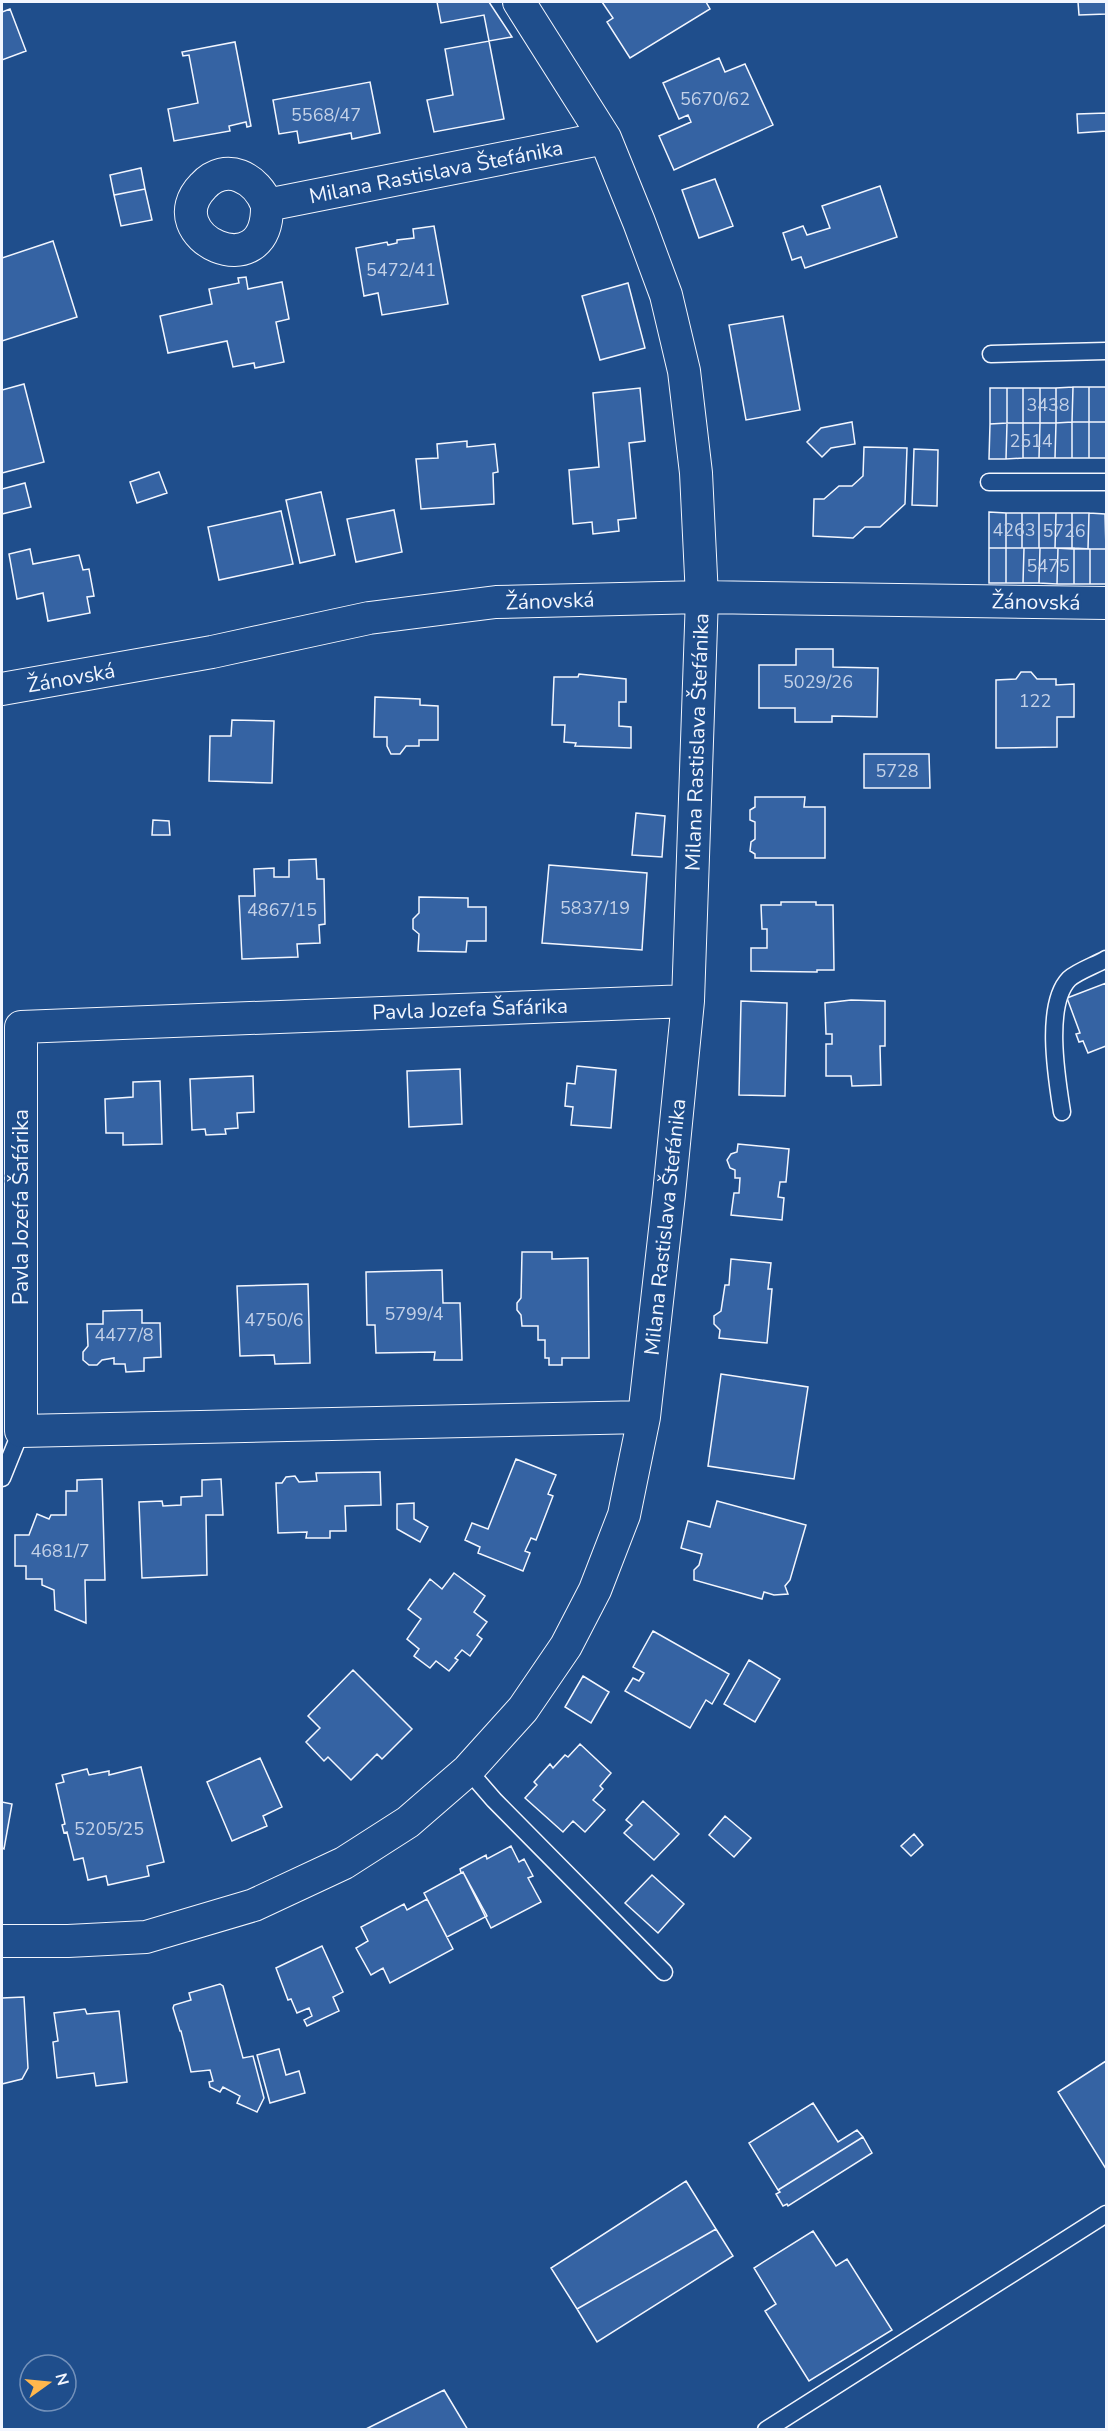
<svg xmlns="http://www.w3.org/2000/svg" width="1108" height="2431" font-family="'Nunito Sans',sans-serif">
<rect width="100%" height="100%" fill="#1f4e8c"/>
<path fill="#3563a3" stroke="#f2f6ff" stroke-width="1.5" d="M 437,2 L 489,2 L 512,37 L 489,41 L 484,15 L 441,23 Z
M 602,2 L 706,2 L 710,9 L 630,58 L 607,22 L 613,18 Z
M 1078,2 L 1106,2 L 1106,14 L 1079,15 Z
M 10,9 L 26,51 L 2,60 L 2,12 Z
M 489,41 L 504,119 L 434,132 L 427,100 L 453,95 L 445,49 Z
M 235,42 L 251,126 L 247,127 L 246,122 L 229,126 L 230,131 L 174,141 L 168,109 L 198,103 L 189,55 L 183,56 L 182,52 Z
M 719,58 L 725,72 L 745,64 L 773,125 L 674,170 L 659,136 L 691,122 L 688,115 L 679,119 L 663,83 Z
M 370,82 L 380,133 L 352,139 L 351,133 L 299,143 L 297,131 L 279,134 L 273,100 Z
M 1106,113 L 1106,131 L 1078,133 L 1077,114 Z
M 141,168 L 145,189 L 114,195 L 110,175 Z
M 715,179 L 733,226 L 699,238 L 682,190 Z
M 880,186 L 897,237 L 805,268 L 801,257 L 792,260 L 783,233 L 803,226 L 807,235 L 830,228 L 822,206 Z
M 145,189 L 152,220 L 121,226 L 114,195 Z
M 434,226 L 448,304 L 382,315 L 378,293 L 364,296 L 356,248 L 387,242 L 388,245 L 397,243 L 397,240 L 414,238 L 413,229 Z
M 53,241 L 77,317 L 2,341 L 2,258 Z
M 246,277 L 248,289 L 282,282 L 289,319 L 276,322 L 284,362 L 255,368 L 254,363 L 233,367 L 227,341 L 168,353 L 160,316 L 212,304 L 209,289 L 239,283 L 238,278 Z
M 628,283 L 645,348 L 600,360 L 582,296 Z
M 783,316 L 800,410 L 746,420 L 729,325 Z
M 24,384 L 44,462 L 2,473 L 2,390 Z
M 1073,387 L 1089,387 L 1089,422 L 1072,422 Z
M 1073,387 L 1072,422 L 1056,423 L 1056,388 Z
M 1089,387 L 1106,387 L 1106,422 L 1089,422 Z
M 640,388 L 645,441 L 629,443 L 636,518 L 618,520 L 619,531 L 593,534 L 592,522 L 573,524 L 569,470 L 599,467 L 593,393 Z
M 990,388 L 1007,388 L 1007,423 L 990,424 Z
M 1007,388 L 1023,388 L 1023,423 L 1007,423 Z
M 1023,388 L 1040,388 L 1040,423 L 1023,423 Z
M 1040,388 L 1056,388 L 1056,423 L 1040,423 Z
M 852,422 L 855,444 L 831,448 L 822,457 L 807,442 L 821,428 Z
M 1072,422 L 1089,422 L 1089,458 L 1072,458 Z
M 1072,422 L 1072,458 L 1055,458 L 1056,423 Z
M 1089,422 L 1106,422 L 1106,458 L 1089,458 Z
M 1007,423 L 1006,459 L 989,459 L 990,424 Z
M 1007,423 L 1023,423 L 1023,458 L 1006,459 Z
M 1023,423 L 1040,423 L 1039,458 L 1023,458 Z
M 1040,423 L 1056,423 L 1055,458 L 1039,458 Z
M 467,441 L 467,447 L 495,444 L 498,472 L 493,473 L 494,504 L 421,509 L 416,459 L 438,458 L 437,444 Z
M 864,447 L 907,448 L 905,504 L 880,527 L 865,527 L 853,538 L 813,536 L 814,499 L 824,499 L 839,486 L 852,486 L 863,476 Z
M 914,449 L 938,450 L 937,506 L 912,505 Z
M 159,472 L 167,493 L 137,503 L 130,482 Z
M 25,483 L 31,507 L 2,514 L 2,489 Z
M 321,492 L 335,555 L 300,563 L 286,500 Z
M 394,510 L 402,552 L 356,562 L 347,519 Z
M 281,511 L 293,564 L 219,580 L 208,527 Z
M 989,512 L 1006,513 L 1006,548 L 989,548 Z
M 1006,513 L 1022,513 L 1022,548 L 1006,548 Z
M 1022,513 L 1039,513 L 1039,548 L 1022,548 Z
M 1039,513 L 1056,513 L 1055,548 L 1039,548 Z
M 1056,513 L 1072,513 L 1072,549 L 1055,548 Z
M 1072,513 L 1089,513 L 1088,549 L 1072,549 Z
M 1089,513 L 1105,514 L 1106,549 L 1088,549 Z
M 989,548 L 1006,548 L 1006,583 L 989,583 Z
M 1006,548 L 1024,548 L 1023,583 L 1006,583 Z
M 1024,548 L 1040,548 L 1039,583 L 1023,583 Z
M 1040,548 L 1058,548 L 1057,584 L 1039,583 Z
M 1058,548 L 1074,548 L 1074,584 L 1057,584 Z
M 1074,548 L 1090,549 L 1090,584 L 1074,584 Z
M 30,549 L 33,564 L 79,555 L 83,570 L 89,569 L 94,596 L 87,597 L 90,613 L 48,621 L 43,593 L 17,599 L 9,554 Z
M 1090,549 L 1106,549 L 1106,584 L 1090,584 Z
M 796,649 L 833,649 L 833,667 L 878,668 L 877,717 L 832,716 L 832,722 L 795,722 L 795,708 L 759,708 L 759,665 L 796,665 Z
M 1021,672 L 1031,672 L 1037,679 L 1056,679 L 1056,685 L 1074,684 L 1074,717 L 1057,717 L 1057,747 L 996,748 L 996,680 L 1016,679 Z
M 579,674 L 626,679 L 626,702 L 619,702 L 619,726 L 631,727 L 631,748 L 575,746 L 576,743 L 564,742 L 565,725 L 552,725 L 554,677 L 578,677 Z
M 375,697 L 420,699 L 420,705 L 438,706 L 438,740 L 419,740 L 419,746 L 406,746 L 400,754 L 391,754 L 387,746 L 387,737 L 374,737 Z
M 232,720 L 274,721 L 272,783 L 209,781 L 210,736 L 231,736 Z
M 864,754 L 929,754 L 930,788 L 864,788 Z
M 755,797 L 805,797 L 804,807 L 825,807 L 825,858 L 755,858 L 755,854 L 750,851 L 751,842 L 755,839 L 755,822 L 750,820 L 750,810 L 755,807 Z
M 636,813 L 665,816 L 662,857 L 632,855 Z
M 153,820 L 169,821 L 170,835 L 152,835 Z
M 316,859 L 317,879 L 324,879 L 325,924 L 319,925 L 320,943 L 297,944 L 298,957 L 242,959 L 239,896 L 255,896 L 254,869 L 274,868 L 274,877 L 289,877 L 289,860 Z
M 549,865 L 647,873 L 642,950 L 542,943 Z
M 419,897 L 468,898 L 468,907 L 486,907 L 486,941 L 467,941 L 466,952 L 418,951 L 419,934 L 413,929 L 413,919 L 419,913 Z
M 781,902 L 816,902 L 816,905 L 833,905 L 834,970 L 817,970 L 817,972 L 751,971 L 751,948 L 767,948 L 767,929 L 762,929 L 761,905 L 781,905 Z
M 1106,983 L 1106,1046 L 1088,1053 L 1083,1041 L 1079,1042 L 1076,1034 L 1080,1033 L 1067,998 Z
M 851,1000 L 885,1001 L 885,1046 L 880,1046 L 881,1085 L 852,1086 L 851,1076 L 826,1076 L 826,1044 L 832,1044 L 832,1034 L 826,1034 L 825,1003 Z
M 741,1001 L 787,1003 L 785,1096 L 739,1095 Z
M 577,1066 L 616,1070 L 611,1128 L 571,1125 L 573,1107 L 565,1106 L 567,1083 L 575,1084 Z
M 460,1069 L 462,1124 L 409,1127 L 407,1071 Z
M 253,1076 L 254,1112 L 237,1113 L 238,1128 L 225,1129 L 226,1134 L 206,1135 L 205,1129 L 192,1130 L 190,1079 Z
M 160,1081 L 162,1144 L 123,1145 L 123,1133 L 106,1133 L 105,1099 L 133,1097 L 133,1082 Z
M 738,1144 L 789,1149 L 786,1182 L 780,1182 L 778,1197 L 784,1198 L 782,1220 L 731,1215 L 734,1193 L 739,1193 L 740,1178 L 735,1178 L 735,1170 L 730,1168 L 727,1160 L 731,1154 L 737,1152 Z
M 522,1252 L 552,1252 L 552,1259 L 588,1258 L 589,1358 L 562,1358 L 562,1365 L 549,1365 L 549,1358 L 545,1358 L 545,1340 L 538,1340 L 538,1326 L 522,1326 L 521,1315 L 517,1310 L 517,1303 L 521,1298 Z
M 731,1259 L 771,1263 L 768,1289 L 772,1289 L 767,1343 L 719,1338 L 720,1330 L 714,1324 L 714,1316 L 721,1311 L 725,1285 L 729,1285 Z
M 442,1270 L 443,1303 L 460,1303 L 462,1360 L 434,1360 L 435,1352 L 376,1353 L 375,1325 L 367,1325 L 366,1272 Z
M 308,1284 L 310,1363 L 275,1364 L 274,1355 L 240,1356 L 237,1286 Z
M 142,1310 L 142,1323 L 160,1323 L 161,1357 L 144,1358 L 144,1371 L 126,1372 L 125,1364 L 114,1364 L 114,1358 L 102,1360 L 97,1365 L 89,1365 L 83,1360 L 83,1352 L 88,1346 L 87,1324 L 103,1324 L 103,1311 Z
M 721,1374 L 808,1387 L 794,1479 L 708,1466 Z
M 516,1459 L 556,1475 L 548,1494 L 553,1496 L 536,1540 L 531,1538 L 525,1551 L 530,1553 L 523,1571 L 478,1553 L 480,1547 L 465,1540 L 472,1523 L 488,1529 Z
M 380,1472 L 381,1505 L 345,1506 L 346,1531 L 330,1531 L 330,1538 L 306,1538 L 307,1532 L 278,1533 L 276,1483 L 282,1483 L 286,1477 L 295,1476 L 299,1482 L 317,1481 L 316,1473 Z
M 102,1479 L 105,1580 L 85,1580 L 86,1623 L 55,1610 L 54,1590 L 42,1585 L 42,1579 L 26,1579 L 26,1566 L 15,1566 L 15,1535 L 29,1535 L 37,1514 L 49,1519 L 51,1515 L 66,1515 L 66,1491 L 77,1491 L 77,1480 Z
M 221,1479 L 223,1515 L 206,1515 L 207,1575 L 142,1578 L 139,1502 L 162,1501 L 163,1506 L 181,1505 L 181,1497 L 202,1496 L 202,1480 Z
M 717,1501 L 806,1525 L 790,1580 L 785,1586 L 788,1594 L 774,1595 L 764,1592 L 762,1599 L 694,1580 L 694,1570 L 699,1565 L 702,1554 L 681,1548 L 688,1521 L 710,1527 Z
M 414,1503 L 414,1519 L 428,1527 L 420,1542 L 397,1529 L 397,1504 Z
M 454,1573 L 485,1596 L 474,1612 L 487,1622 L 477,1635 L 482,1639 L 470,1656 L 462,1650 L 455,1658 L 458,1660 L 449,1671 L 436,1661 L 430,1668 L 414,1656 L 419,1649 L 407,1639 L 421,1619 L 408,1609 L 430,1579 L 442,1589 Z
M 653,1631 L 729,1674 L 712,1704 L 706,1700 L 690,1728 L 625,1691 L 633,1678 L 639,1681 L 644,1673 L 633,1667 Z
M 749,1660 L 780,1679 L 755,1722 L 724,1704 Z
M 353,1670 L 412,1729 L 382,1759 L 377,1754 L 351,1780 L 328,1757 L 324,1761 L 306,1742 L 320,1728 L 308,1716 Z
M 583,1676 L 609,1692 L 591,1723 L 565,1707 Z
M 580,1744 L 611,1773 L 600,1786 L 603,1789 L 593,1800 L 605,1810 L 585,1832 L 573,1821 L 563,1832 L 525,1798 L 537,1785 L 534,1782 L 550,1764 L 553,1768 L 565,1755 L 568,1757 Z
M 260,1758 L 282,1807 L 263,1816 L 267,1826 L 232,1841 L 207,1782 Z
M 141,1767 L 164,1862 L 147,1866 L 149,1876 L 108,1885 L 106,1876 L 88,1880 L 83,1858 L 74,1860 L 67,1832 L 64,1833 L 62,1825 L 65,1824 L 56,1784 L 64,1782 L 62,1775 L 87,1769 L 89,1775 L 109,1771 L 109,1775 Z
M 643,1801 L 679,1834 L 654,1860 L 624,1833 L 632,1825 L 626,1820 Z
M 2,1802 L 12,1804 L 4,1849 L 2,1848 Z
M 725,1816 L 751,1838 L 734,1857 L 709,1835 Z
M 914,1834 L 923,1845 L 911,1856 L 901,1846 Z
M 511,1846 L 519,1862 L 524,1859 L 533,1876 L 528,1878 L 541,1902 L 491,1928 L 463,1872 L 461,1873 L 460,1869 L 486,1855 L 487,1859 Z
M 463,1872 L 487,1916 L 447,1937 L 424,1893 Z
M 652,1875 L 684,1904 L 658,1933 L 625,1903 Z
M 427,1899 L 453,1949 L 390,1983 L 383,1968 L 371,1975 L 356,1948 L 368,1941 L 361,1927 L 404,1904 L 407,1910 Z
M 322,1946 L 343,1992 L 333,1997 L 339,2011 L 307,2026 L 304,2020 L 312,2016 L 309,2008 L 297,2013 L 291,1999 L 288,2000 L 276,1968 Z
M 220,1984 L 223,1986 L 243,2058 L 253,2056 L 264,2098 L 257,2112 L 237,2103 L 240,2096 L 223,2087 L 220,2092 L 210,2087 L 209,2082 L 213,2081 L 210,2070 L 191,2072 L 181,2031 L 180,2031 L 173,2008 L 174,2005 L 191,2000 L 189,1993 Z
M 24,1997 L 28,2068 L 22,2079 L 2,2084 L 2,1998 Z
M 85,2009 L 87,2014 L 119,2011 L 127,2082 L 96,2086 L 94,2073 L 57,2078 L 53,2042 L 58,2041 L 54,2013 Z
M 279,2049 L 286,2075 L 299,2071 L 305,2093 L 270,2103 L 257,2055 Z
M 1106,2061 L 1106,2169 L 1058,2092 Z
M 813,2103 L 838,2142 L 857,2130 L 863,2137 L 778,2190 L 749,2143 Z
M 863,2137 L 872,2153 L 788,2206 L 787,2204 L 783,2206 L 776,2194 L 780,2192 L 778,2190 Z
M 686,2181 L 716,2229 L 577,2309 L 551,2268 Z
M 716,2229 L 733,2256 L 597,2342 L 577,2309 Z
M 813,2231 L 836,2266 L 847,2259 L 892,2330 L 809,2381 L 765,2311 L 776,2304 L 754,2268 Z
M 444,2390 L 468,2430 L 364,2430 Z"/>
<g fill="none" stroke-linecap="round" stroke-linejoin="round">
<g stroke="#f2f6ff" stroke-width="19">
<path id="lane" d="M 991,354 L 1106,351
M 989,482 L 1106,482
M 1062,1112 C 1057,1080 1044,1005 1069,979 C 1078,971 1096,965 1106,959
M 2,1478 L 21,1431
M 468,1770 L 494,1800 L 664,1972
M 766,2430 L 1106,2214"/>
</g>
<g stroke="#f2f6ff" stroke-width="34">
<path id="street" d="M 267,205 C 269,291 154,236 203,186 C 226,161 257,178 267,205 L 605,138
M 2,689 L 212,652 L 369,618 L 496,602 L 702,597 L 1106,603
M 644,1417 L 21,1431 L 21,1027 L 688,1001
M 2,1941 L 68,1941 L 146,1937 L 254,1905 L 344,1863 L 408,1822 L 468,1770 L 523,1709 L 566,1646 L 595,1590 L 624,1515 L 644,1417 L 669,1194 L 688,1001 L 702,597 L 696,473 L 684,371 L 666,295 L 639,222 L 605,138 L 519,2"/>
</g>
<use href="#lane" stroke="#1f4e8c" stroke-width="16"/>
<use href="#street" stroke="#1f4e8c" stroke-width="32"/>
</g>
<g text-anchor="middle" stroke-width="4.5" stroke-linejoin="round" paint-order="stroke">
<g font-size="18" fill="#c3d1e8">
<text x="715" y="105">5670/62</text>
<text x="326" y="121">5568/47</text>
<text x="401" y="276">5472/41</text>
<text x="1048" y="411">3438</text>
<text x="1031" y="447">2514</text>
<text x="1014" y="536">4263</text>
<text x="1064" y="537">5726</text>
<text x="1048" y="572">5475</text>
<text x="818" y="688">5029/26</text>
<text x="1035" y="707">122</text>
<text x="897" y="777">5728</text>
<text x="595" y="914">5837/19</text>
<text x="282" y="916">4867/15</text>
<text x="414" y="1320">5799/4</text>
<text x="274" y="1326">4750/6</text>
<text x="124" y="1341">4477/8</text>
<text x="60" y="1557">4681/7</text>
<text x="109" y="1835">5205/25</text>
</g>
<g font-size="21" fill="#f2f6ff" stroke="#1f4e8c">
<text transform="translate(436 172) rotate(-11)" y="7">Milana Rastislava Štefánika</text>
<text transform="translate(550 601) rotate(-2)" y="7">Žánovská</text>
<text transform="translate(1036 602) rotate(1)" y="7">Žánovská</text>
<text transform="translate(71 678) rotate(-10)" y="7">Žánovská</text>
<text transform="translate(697 742) rotate(-88)" y="7">Milana Rastislava Štefánika</text>
<text transform="translate(470 1009) rotate(-2)" y="7">Pavla Jozefa Šafárika</text>
<text transform="translate(21 1207) rotate(-90)" y="7">Pavla Jozefa Šafárika</text>
<text transform="translate(665 1227) rotate(-84)" y="7">Milana Rastislava Štefánika</text>
</g>
</g>
<rect width="1108" height="2431" fill="none" stroke="#f2f6ff" stroke-width="6"/>
<g transform="translate(48 2383) rotate(75)"><circle r="28" fill="#1f4e8c" stroke="#7391ba" stroke-width="1.5"/>
<path d="M0-4.5L10 22L0 15L-10 22Z" fill="#ffb74d"/>
<text y="-9" font-size="16" font-weight="bold" text-anchor="middle" fill="#f2f6ff">N</text>
</g>
</svg>
